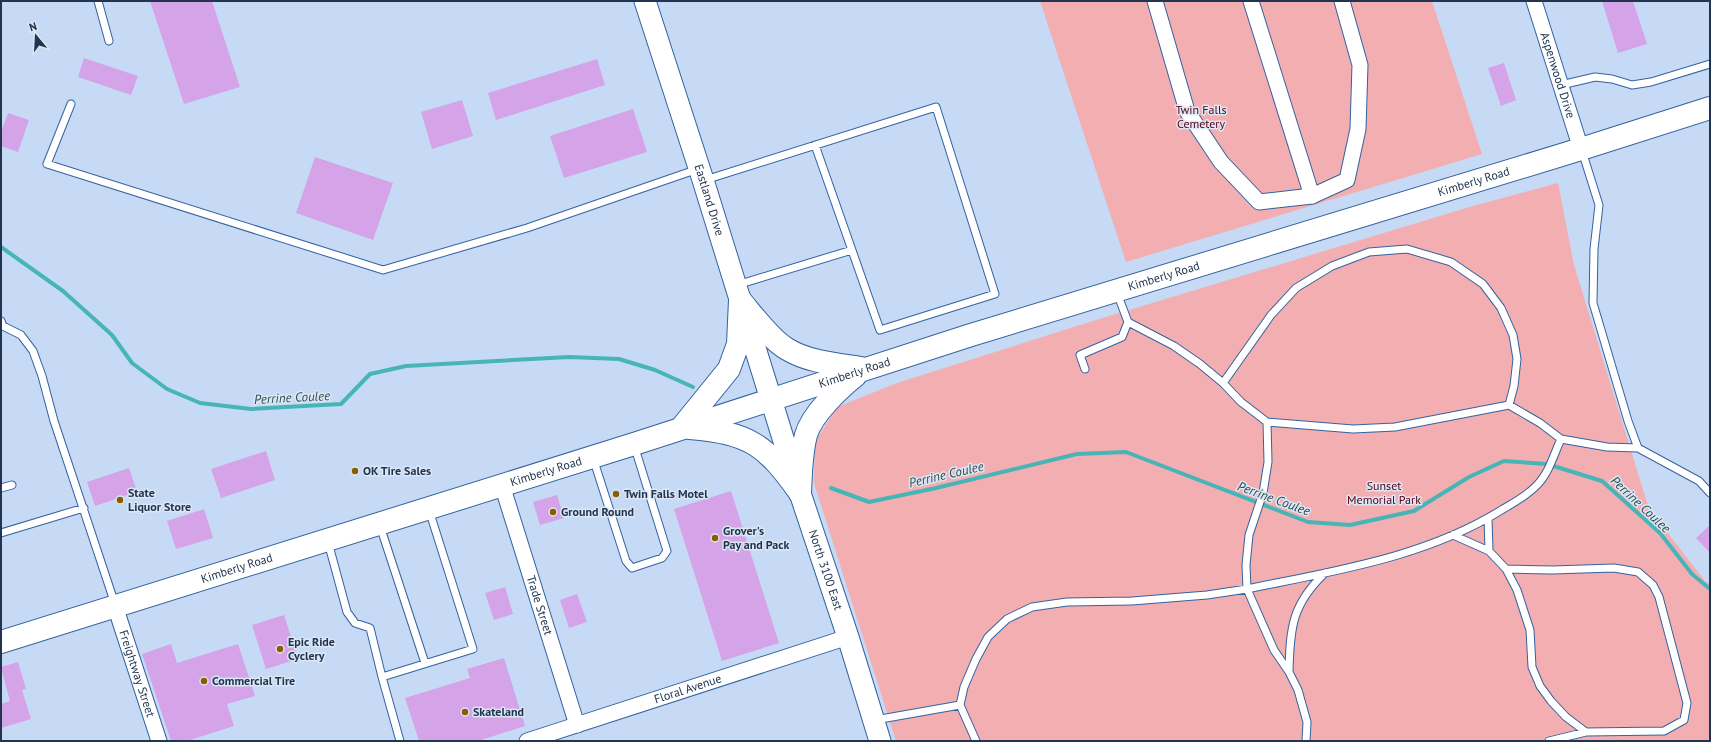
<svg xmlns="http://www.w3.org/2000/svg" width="1711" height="742" font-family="'PT Sans',sans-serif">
<rect width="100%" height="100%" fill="#c6daf5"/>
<path fill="#f3aeb1" d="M 1040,1 L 1432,1 L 1482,154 L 1126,262 Z
M 1558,183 L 1574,265 L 1649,509 L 1705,581 L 1710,584 L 1710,741 L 896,741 L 814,483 L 815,442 L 837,407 L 897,383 L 1096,320 L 1473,206 Z"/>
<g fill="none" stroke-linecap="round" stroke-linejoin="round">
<path stroke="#47b5b7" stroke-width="4" d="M 1,247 L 63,291 L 112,335 L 132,363 L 167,389 L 200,403 L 251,409 L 341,404 L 370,374 L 406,366 L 569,357 L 619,359 L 655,370 L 693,387
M 831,488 L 869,502 L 936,488 L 1077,454 L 1126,452 L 1308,522 L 1350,525 L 1414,511 L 1469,477 L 1504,461 L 1547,464 L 1602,481 L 1660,533 L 1692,574 L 1710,589"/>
</g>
<path fill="#d5a3e8" d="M 150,1 L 212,1 L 240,87 L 184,104 Z
M 1602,1 L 1633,1 L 1647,44 L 1618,53 Z
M 84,58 L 138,76 L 131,95 L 78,77 Z
M 597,59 L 605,85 L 496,120 L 488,93 Z
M 1504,63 L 1516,100 L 1501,106 L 1488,68 Z
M 462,100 L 473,136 L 432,149 L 421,112 Z
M 633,109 L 647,152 L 564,178 L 550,136 Z
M 8,113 L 29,120 L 18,152 L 1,146 L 1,132 Z
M 315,157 L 393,183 L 373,240 L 296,213 Z
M 266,451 L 275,480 L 221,498 L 211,469 Z
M 129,468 L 137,492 L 95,506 L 87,482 Z
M 731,491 L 779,643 L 722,661 L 674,509 Z
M 557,495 L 564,518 L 540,525 L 533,502 Z
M 204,509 L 213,538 L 176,549 L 167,521 Z
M 1710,525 L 1710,553 L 1696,538 Z
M 505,587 L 513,614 L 494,620 L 485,593 Z
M 577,594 L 587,622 L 569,628 L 560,600 Z
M 284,615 L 298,659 L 266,669 L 252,625 Z
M 171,644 L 177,663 L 238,644 L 255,696 L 227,704 L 234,726 L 187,741 L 171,741 L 142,654 Z
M 504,658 L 525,726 L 478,741 L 419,741 L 405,698 L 470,678 L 467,669 Z
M 18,662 L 26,689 L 22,690 L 31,719 L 1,728 L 1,704 L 10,701 L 1,667 Z"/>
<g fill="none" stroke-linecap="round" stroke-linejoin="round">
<g stroke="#34629f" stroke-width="9">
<path id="service" d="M 98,1 L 109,41
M 1561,85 L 1595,77 L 1612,79 L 1632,85 L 1651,82 L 1710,64
M 71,104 L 47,164 L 383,270 L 527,228 L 698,169
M 1582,151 L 1599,205 L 1594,249 L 1593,303 L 1628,421 L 1638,448 L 1699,481 L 1710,493
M 705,180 L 936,107 L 995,294 L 880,330 L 815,145
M 737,285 L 852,250
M 1117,293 L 1128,322 L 1174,346 L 1200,364 L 1223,383 L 1241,402 L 1267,422 L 1353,429 L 1395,427 L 1509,405
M 1,321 L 3,326 L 21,335 L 33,351 L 42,376 L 54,421 L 115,604
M 1085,369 L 1080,355 L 1122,337 L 1128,322
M 1223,383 L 1271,315 L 1296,288 L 1332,266 L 1369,252 L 1407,249 L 1451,262 L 1483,284 L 1501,308 L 1513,335 L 1517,359 L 1514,386 L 1509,405 L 1540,423 L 1561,439 L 1607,447 L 1638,448
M 593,458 L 626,561 L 632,568 L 662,558 L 667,551 L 634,445
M 1,488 L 12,485
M 1488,518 L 1489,551
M 380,526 L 425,663
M 1,533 L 84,508
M 1453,535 L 1489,551 L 1506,569 L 1552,570 L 1614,568 L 1638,572 L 1653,585 L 1659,597 L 1687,703 L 1684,720 L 1664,731 L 1586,732 L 1566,717 L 1551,701 L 1540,686 L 1532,667 L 1530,630 L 1517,590 L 1506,569
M 328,542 L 347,612 L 355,623 L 370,628 L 382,677
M 1289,671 C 1290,628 1292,604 1325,573
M 875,720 L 960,705
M 400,741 L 382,677 L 473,649 L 429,510
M 976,741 L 960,705 L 964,687 L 976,659 L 988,637 L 1007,619 L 1032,607 L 1067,602 L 1132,601 L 1207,595 L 1247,589 L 1246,565 L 1249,535 L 1263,493 L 1268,462 L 1267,422
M 1306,741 L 1307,722 L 1298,690 L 1289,672 L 1274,650 L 1247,589 C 1334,571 1427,557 1503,509 C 1515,502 1528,495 1537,485 C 1549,473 1554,454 1561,439
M 1549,741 L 1586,732"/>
</g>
<g stroke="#34629f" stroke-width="17">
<g id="minor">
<path d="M 1155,1 L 1187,111 L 1221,162 L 1259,202 L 1312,196 L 1347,180 L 1358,129 L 1360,65 L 1342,1"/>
<path d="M 1251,1 L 1312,196"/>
<path id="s1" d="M 1534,1 L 1581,149"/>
<path id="s2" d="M 502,485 L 577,725"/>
<path id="s3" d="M 115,606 L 159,741"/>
<path id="s4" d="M 527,741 L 848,637"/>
</g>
</g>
<g stroke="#34629f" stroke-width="23">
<g id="secondary">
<path id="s5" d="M 645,1 L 703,180 L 800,493 L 848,637 L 880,741"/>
</g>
</g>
<g stroke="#34629f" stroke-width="24">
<g id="primary">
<path d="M 740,300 C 752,314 771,340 787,349 C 808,362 836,364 861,368"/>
<path d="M 682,427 L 729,369 L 738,344 L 740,300"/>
<path d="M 690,428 C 750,433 766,445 800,493"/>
<path d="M 800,493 C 801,474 801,454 806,435 C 812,414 839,389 855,376"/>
<path id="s6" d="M 1,642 L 634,444 L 971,335 L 1581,149 L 1710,108"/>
</g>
</g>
<use href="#service" stroke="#fff" stroke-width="7"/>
<use href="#minor" stroke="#fff" stroke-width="15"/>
<use href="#secondary" stroke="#fff" stroke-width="21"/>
<use href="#primary" stroke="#fff" stroke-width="22"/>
</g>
<g fill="#8a5d00" stroke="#dce6f4" stroke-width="1.5">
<circle cx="355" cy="471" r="4"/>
<circle cx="616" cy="494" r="4"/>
<circle cx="120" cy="500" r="4"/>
<circle cx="553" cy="512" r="4"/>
<circle cx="715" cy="538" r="4"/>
<circle cx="280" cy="649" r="4"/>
<circle cx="204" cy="681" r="4"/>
<circle cx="465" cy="712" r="4"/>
</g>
<g text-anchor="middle" stroke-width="3" stroke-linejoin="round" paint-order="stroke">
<g font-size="12" fill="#213550" stroke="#dce6f4">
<text dy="4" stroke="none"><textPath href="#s1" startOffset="78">Aspenwood Drive</textPath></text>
<text dy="4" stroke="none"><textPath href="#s6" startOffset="1543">Kimberly Road</textPath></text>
<text dy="4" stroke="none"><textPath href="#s5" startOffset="209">Eastland Drive</textPath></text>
<text dy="4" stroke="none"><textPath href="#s6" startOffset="1219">Kimberly Road</textPath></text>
<text dy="4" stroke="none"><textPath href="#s6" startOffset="895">Kimberly Road</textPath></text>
<text dy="4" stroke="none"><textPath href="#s6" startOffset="571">Kimberly Road</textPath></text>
<text dy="4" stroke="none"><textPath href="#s6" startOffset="247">Kimberly Road</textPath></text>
<text dy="4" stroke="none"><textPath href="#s5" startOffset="597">North 3100 East</textPath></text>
<text dy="4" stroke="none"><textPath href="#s2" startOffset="126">Trade Street</textPath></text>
<text dy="4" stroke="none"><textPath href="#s3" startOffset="71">Freightway Street</textPath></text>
<text dy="4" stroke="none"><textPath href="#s4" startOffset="169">Floral Avenue</textPath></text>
</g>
<g font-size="12" fill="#560015" stroke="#dce6f4">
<text x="1201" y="114">Twin Falls<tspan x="1201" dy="14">Cemetery</tspan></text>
<text x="1384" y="490">Sunset<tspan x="1384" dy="14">Memorial Park</tspan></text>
</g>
<g font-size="12" font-weight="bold" fill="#213550" stroke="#dce6f4" text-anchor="start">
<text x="363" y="475">OK Tire Sales</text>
<text x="128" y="497">State<tspan x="128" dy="14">Liquor Store</tspan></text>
<text x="624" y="498">Twin Falls Motel</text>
<text x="561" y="516">Ground Round</text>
<text x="723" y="535">Grover's<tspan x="723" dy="14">Pay and Pack</tspan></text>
<text x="288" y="646">Epic Ride<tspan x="288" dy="14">Cyclery</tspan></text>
<text x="212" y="685">Commercial Tire</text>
<text x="473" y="716">Skateland</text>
</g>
<g font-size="13" font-style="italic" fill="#2c4d4d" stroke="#dce6f4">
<text transform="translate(292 397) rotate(-3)" y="5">Perrine Coulee</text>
<text transform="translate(946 474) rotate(-13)" y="5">Perrine Coulee</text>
<text transform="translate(1274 498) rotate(20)" y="5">Perrine Coulee</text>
<text transform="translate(1641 504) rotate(43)" y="5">Perrine Coulee</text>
</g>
</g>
<rect width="1711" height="742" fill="none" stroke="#213550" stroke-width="4"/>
<g transform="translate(36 36) rotate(342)" stroke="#dce6f4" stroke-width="3" paint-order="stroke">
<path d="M0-3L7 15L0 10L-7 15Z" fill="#213550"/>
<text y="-6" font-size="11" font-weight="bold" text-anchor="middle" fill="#213550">N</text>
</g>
</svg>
